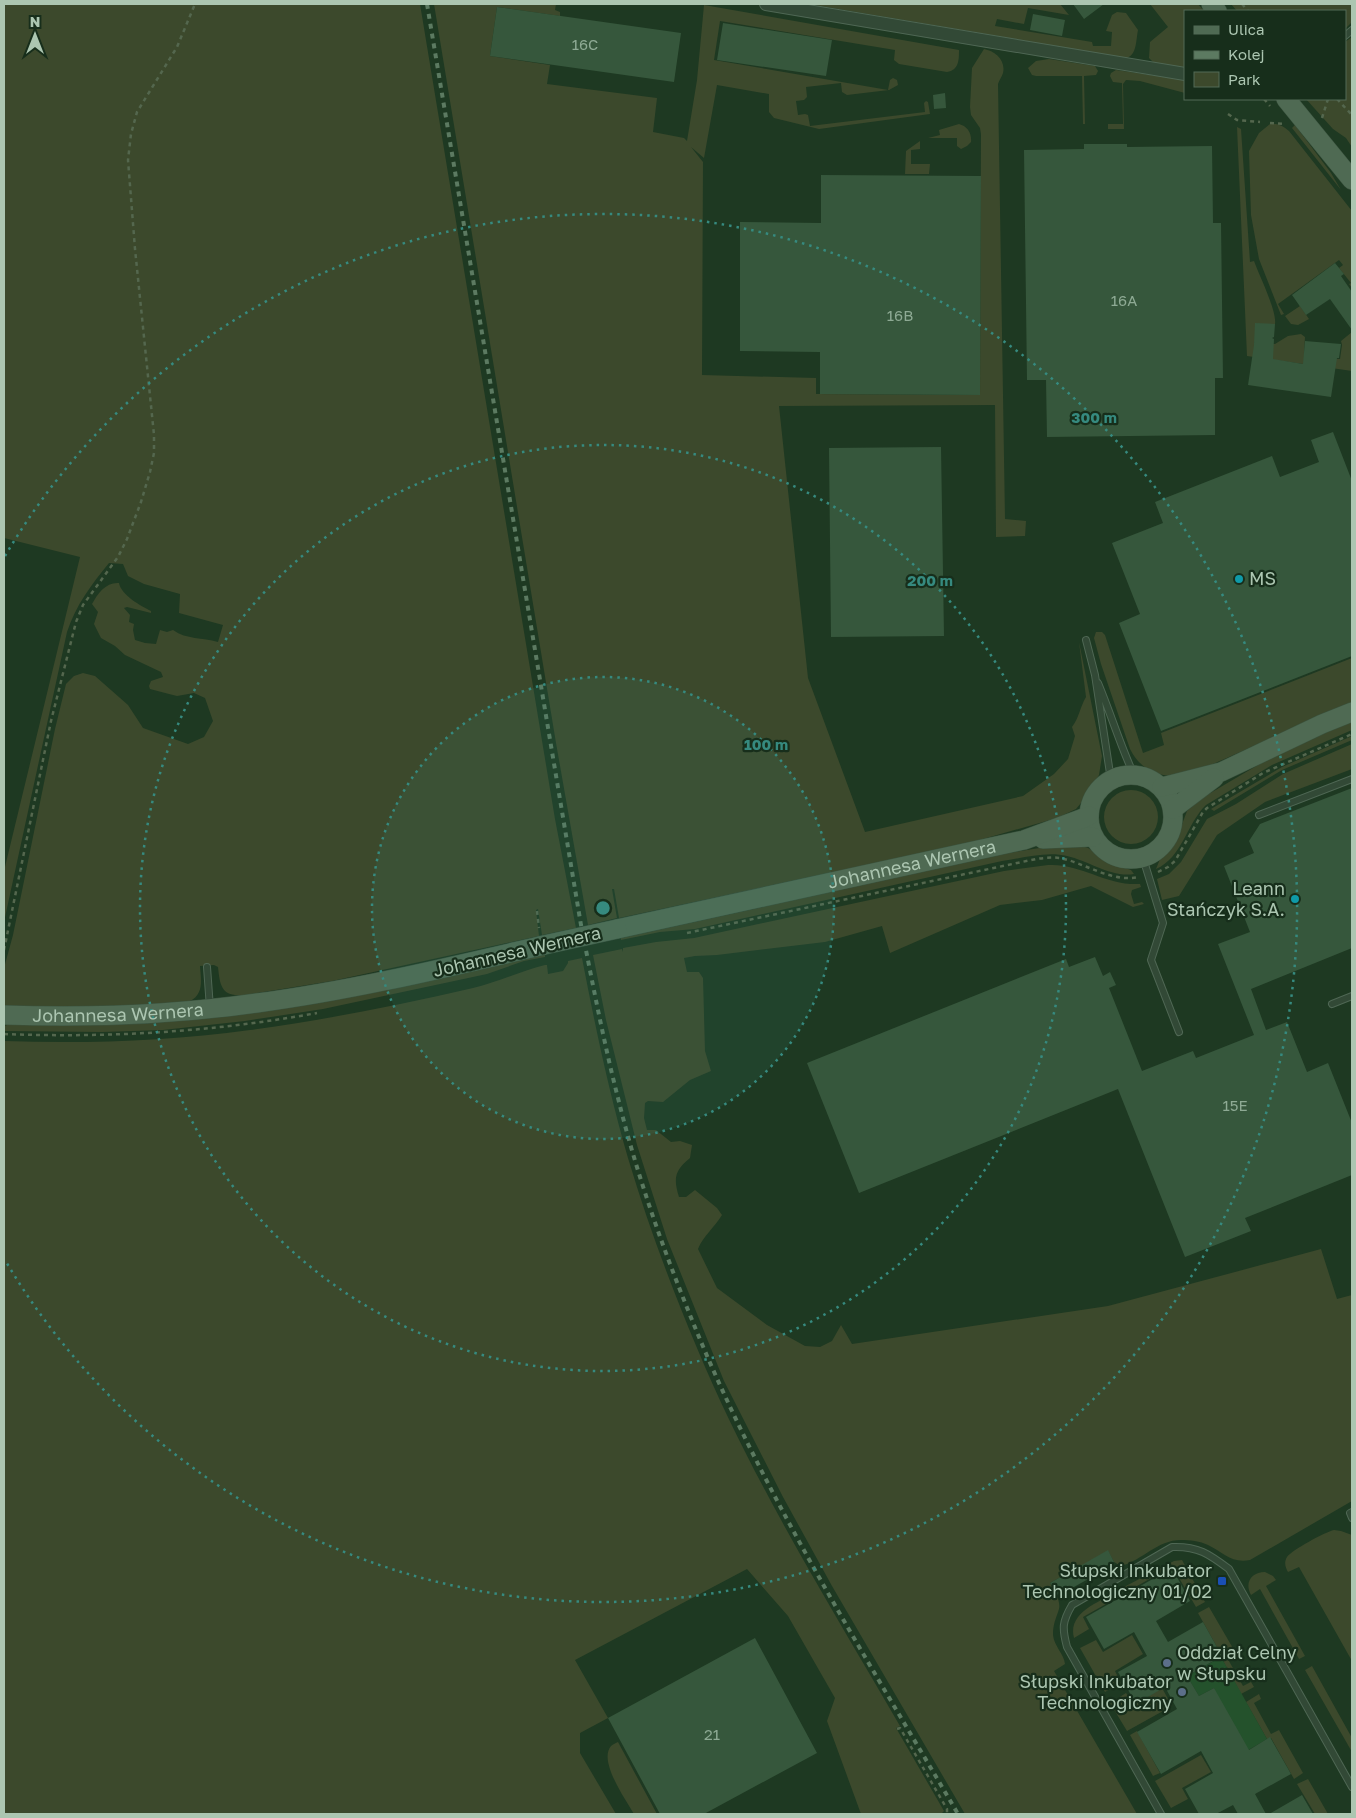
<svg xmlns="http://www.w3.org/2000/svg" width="1356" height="1818" font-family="'Golos Text',sans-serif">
<rect width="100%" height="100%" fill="#1e3922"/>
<path fill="#3c492c" d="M 4,4 L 420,4 L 555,819 L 576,928 L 542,935 L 538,909 L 536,910 L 539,936 L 332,981 L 245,995 C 222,997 220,987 218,967 L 214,965 L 200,966 C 201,980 204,994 190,1001 L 122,1007 L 4,1007 L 4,968 L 13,935 L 55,729 L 66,684 L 74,676 L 83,673 L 95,676 L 128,705 L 143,728 L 188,744 L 204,737 L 213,721 L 205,698 L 194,693 L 177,696 L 169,694 L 150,689 L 149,686 L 151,681 L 163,677 L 161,672 L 125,655 L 115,646 L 101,638 L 94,624 L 98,612 L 92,604 C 98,593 106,582 119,583 C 121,595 141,606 151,611 L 151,613 L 127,607 L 124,608 L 130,615 L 129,622 L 134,624 L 133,630 L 135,640 L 145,643 L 156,644 L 160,630 L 167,632 L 173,630 C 187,640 202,637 218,642 L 223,625 L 179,613 L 180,594 L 144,584 L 128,576 L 123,564 L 109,563 C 91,585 76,605 67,632 L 4,922 L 4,871 L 80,557 L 4,538 Z
M 434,4 L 556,4 L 555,10 L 560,12 L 560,16 L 497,7 L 490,56 L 550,65 L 547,84 L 657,98 L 653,132 L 684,138 L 687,141 L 697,80 L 704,5 L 959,50 C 959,60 959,70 947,72 L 899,64 L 894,60 L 895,50 L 720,21 L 714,60 L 888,90 L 890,80 L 893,78 L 897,80 L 898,85 L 889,90 L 847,95 L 842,92 L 841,83 L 806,87 L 807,97 L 804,100 L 796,101 L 798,115 L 805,114 L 808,115 L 810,126 L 925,112 L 924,103 L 926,101 L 928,102 L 930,114 L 819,129 L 774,118 L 769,112 L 769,94 L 717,85 L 704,158 L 691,147 L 703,162 L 702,375 L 816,378 L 816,394 L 980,395 L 981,134 L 980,128 L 971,115 L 970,107 L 972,68 L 984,49 C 995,51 1006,60 1003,73 C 1002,77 999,80 998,84 L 1005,519 L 1026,521 L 1025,536 L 996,537 L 995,405 L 779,406 L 808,678 L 865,832 L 1023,796 L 1054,774 L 1068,759 L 1075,736 L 1072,727 C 1079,718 1080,707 1086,697 L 1079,642 L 1102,756 L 1099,775 L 1081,803 L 1076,809 L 1057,818 L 969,843 L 619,918 L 614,889 L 612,889 L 617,918 L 588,925 L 556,743 Z
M 809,4 L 1060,4 L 1069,15 L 1028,8 L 1024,24 L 997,19 L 995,26 L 1092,42 L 1093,46 L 1111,46 L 1112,32 L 1106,31 L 1112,15 L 1117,12 L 1126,13 L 1138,30 C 1136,39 1137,56 1126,58 Z
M 1150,4 L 1198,4 L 1204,11 L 1185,11 L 1185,67 L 1155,64 L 1149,58 L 1150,42 L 1168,27 Z
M 1231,4 L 1352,4 L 1352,22 L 1345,29 L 1345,11 L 1237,11 Z
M 1352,37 L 1352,147 L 1346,138 L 1333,129 L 1306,99 L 1345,99 L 1345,42 Z
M 1049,59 L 1095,66 L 1098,71 L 1096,75 L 1084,76 L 1085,124 L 1083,124 L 1082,76 L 1036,76 L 1032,75 L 1028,68 L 1036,61 Z
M 1116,70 L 1185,80 L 1185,93 L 1140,81 L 1126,80 L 1123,84 L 1124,129 L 1108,129 L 1108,124 L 1123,124 L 1122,83 L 1113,82 L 1110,76 L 1111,73 Z
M 959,124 C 967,126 972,133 971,142 L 967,146 L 961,149 L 957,146 L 957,138 L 928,138 L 940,135 L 939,130 Z
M 1270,124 C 1278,123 1283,126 1289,131 L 1352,211 L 1352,288 L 1349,284 L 1351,283 L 1339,268 L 1343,265 L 1339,260 L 1278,304 L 1284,314 L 1281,315 L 1259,259 L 1251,215 L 1249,151 L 1259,133 Z
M 1295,125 L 1331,173 L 1341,190 L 1292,128 Z
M 1237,127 L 1241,129 L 1250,262 L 1254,261 C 1259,275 1277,311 1275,324 L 1254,343 L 1275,344 L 1288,336 L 1301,334 L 1305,337 L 1304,356 L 1340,359 L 1342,345 L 1341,341 L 1352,332 L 1352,371 L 1247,356 Z
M 920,141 L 920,149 L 911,150 L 911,164 L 930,164 L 929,174 L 905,174 L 906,151 Z
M 1300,306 L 1309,319 L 1298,325 L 1291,324 L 1285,316 Z
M 1096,632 L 1102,632 L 1105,635 L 1143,753 L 1164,745 L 1161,733 L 1352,658 L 1352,703 L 1188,775 C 1163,778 1143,774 1130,749 L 1101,664 L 1094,638 Z
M 1352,721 L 1352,730 L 1272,765 L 1206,805 C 1187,823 1182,858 1156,869 L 1160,859 L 1175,843 L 1187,811 L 1202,798 L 1275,755 Z
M 1352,736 L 1352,740 L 1282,770 L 1214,811 L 1211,809 L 1282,767 Z
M 1352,744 L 1352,769 L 1265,802 L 1217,835 L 1179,896 L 1162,900 L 1157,879 L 1169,874 L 1181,862 L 1207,819 L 1236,804 L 1283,774 Z
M1104 817a27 27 0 1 1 54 0a27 27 0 1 1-54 0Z
M 1058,845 L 1082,846 L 1088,848 L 1114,864 L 1131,870 L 1134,874 C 1112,878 1089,861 1067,856 C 1047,851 1023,858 1002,861 L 695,929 L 660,932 L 621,940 L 621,938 L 1009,853 Z
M 1048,865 C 1080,863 1107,886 1140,884 L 1141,887 L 1132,890 L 1131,894 L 1134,904 L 1142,902 L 1144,904 L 1133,907 L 1091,886 L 1042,900 L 1000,905 L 890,953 L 882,926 L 825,942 L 717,955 L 695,956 L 684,958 L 687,972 L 699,972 L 703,978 L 705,1051 L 711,1071 L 690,1080 L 663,1102 L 648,1101 L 645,1103 L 644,1118 L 647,1130 L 656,1130 L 671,1142 L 680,1141 L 692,1145 L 690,1158 C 675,1170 673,1178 679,1197 L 686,1197 L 695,1190 L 717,1208 L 722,1215 C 715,1227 703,1236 698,1249 L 717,1288 L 767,1325 L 805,1346 L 820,1347 L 832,1341 L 841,1325 L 852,1344 L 1108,1306 L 1321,1249 L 1337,1299 L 1352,1295 L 1352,1501 L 1250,1560 C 1232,1564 1223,1552 1208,1545 C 1200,1541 1190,1540 1181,1540 C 1157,1540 1143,1560 1121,1566 L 1114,1562 L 1108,1551 L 1050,1583 C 1054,1590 1061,1601 1059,1609 C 1056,1619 1053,1623 1053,1635 C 1054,1646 1064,1654 1065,1664 L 1054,1671 L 1137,1814 L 965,1814 L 832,1586 L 783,1497 L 724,1381 L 667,1239 L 637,1145 L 606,1020 L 593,955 L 622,949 L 623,952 L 623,948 L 656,942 L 694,938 L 1004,871 Z
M 545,954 L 545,957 L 524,961 L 487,974 L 323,1009 L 245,1021 L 163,1030 L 102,1032 L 4,1031 L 4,1026 L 7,1025 L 49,1025 Z
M 582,958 C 595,1025 609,1093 628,1158 C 647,1222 671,1286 697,1348 C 752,1480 828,1602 900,1726 L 896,1728 L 944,1811 L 942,1813 L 942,1814 L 861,1814 L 827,1721 L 835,1698 L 788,1616 L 747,1569 L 575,1660 L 608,1718 L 580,1733 L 580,1753 L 616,1814 L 4,1814 L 4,1041 C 86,1044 168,1041 250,1030 C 325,1020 399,1005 473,988 C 498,982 521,971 545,965 L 547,965 L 548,974 L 563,971 L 568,963 L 568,961 Z
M 1334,1530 L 1341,1531 L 1352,1535 L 1352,1661 L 1299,1567 L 1288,1572 C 1285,1567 1284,1562 1287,1557 C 1292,1550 1325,1532 1334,1530 Z
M 1182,1560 L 1205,1602 L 1196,1607 L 1172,1566 L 1125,1593 L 1122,1588 L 1174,1561 Z
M 1265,1572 L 1273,1576 L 1276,1580 L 1266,1586 L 1305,1656 L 1299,1659 L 1260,1589 L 1251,1595 C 1244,1582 1252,1572 1265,1572 Z
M 1119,1591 L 1122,1595 L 1083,1617 L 1089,1629 L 1074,1638 C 1067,1612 1101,1601 1119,1591 Z
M 1209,1607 L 1234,1650 L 1225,1654 L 1243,1686 L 1251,1682 L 1254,1687 L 1241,1694 L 1221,1657 L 1222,1656 L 1198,1613 Z
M 1132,1635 L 1143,1654 L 1115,1671 L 1121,1683 L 1105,1692 L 1080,1648 L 1096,1640 L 1103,1652 Z
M 1312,1666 L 1352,1738 L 1352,1752 L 1305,1670 Z
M 1162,1688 L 1172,1706 L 1127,1731 L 1110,1703 L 1126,1693 L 1134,1705 Z
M 1259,1694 L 1261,1699 L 1254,1703 L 1271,1734 L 1279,1730 L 1303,1773 L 1294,1779 L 1271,1738 L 1267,1739 L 1246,1702 Z
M 1137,1731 L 1160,1773 L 1153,1776 L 1130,1735 Z
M 618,1742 L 657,1814 L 634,1814 C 626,1800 598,1761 611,1746 C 613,1744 616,1743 618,1742 Z
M 1201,1755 L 1211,1772 L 1182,1788 L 1188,1799 L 1171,1808 L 1155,1781 Z
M 1308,1779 L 1328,1814 L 1315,1814 L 1297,1784 Z"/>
<path fill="#24522c" d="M 1221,1657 L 1267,1739 L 1235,1758 L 1214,1688 L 1199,1696 L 1187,1676 Z"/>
<path fill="#36573c" d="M 1073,4 L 1104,4 L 1084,19 Z
M 497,7 L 681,33 L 674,82 L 490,56 Z
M 1033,14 L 1065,20 L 1062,36 L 1030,30 Z
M 723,23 L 832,40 L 826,76 L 717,60 Z
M 945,93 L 946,108 L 934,109 L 933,95 Z
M 1084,144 L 1127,144 L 1127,147 L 1212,146 L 1213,223 L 1221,223 L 1223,378 L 1215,378 L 1215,435 L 1047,437 L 1046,380 L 1027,380 L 1024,150 L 1084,149 Z
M 821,175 L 981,176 L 980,395 L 820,394 L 820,352 L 740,351 L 740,222 L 821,223 Z
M 1335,263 L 1344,274 L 1341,276 L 1352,292 L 1352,330 L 1330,299 L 1306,315 L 1292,295 Z
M 1255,323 L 1275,324 L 1274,337 L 1272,338 L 1274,339 L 1273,359 L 1303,364 L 1305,341 L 1341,344 L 1339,358 L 1337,358 L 1331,397 L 1248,385 L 1254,345 Z
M 1333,432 L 1352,481 L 1352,656 L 1161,731 L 1119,623 L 1140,614 L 1112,543 L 1163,523 L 1155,502 L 1272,456 L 1280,477 L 1319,462 L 1311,440 Z
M 941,447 L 944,636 L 831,637 L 829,448 Z
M 1352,788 L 1352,948 L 1251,989 L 1266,1030 L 1287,1022 L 1307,1072 L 1328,1063 L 1352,1123 L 1352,1175 L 1245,1218 L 1251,1231 L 1185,1257 L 1118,1089 L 859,1193 L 807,1063 L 1066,959 L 1069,967 L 1095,957 L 1103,976 L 1110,972 L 1116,985 L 1109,988 L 1142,1071 L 1193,1051 L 1196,1058 L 1254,1035 L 1218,944 L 1250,932 L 1224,866 L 1254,853 L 1249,841 L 1260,824 Z
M 1108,1550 L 1114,1562 L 1100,1569 L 1101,1572 L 1072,1588 L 1070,1586 L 1057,1595 L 1050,1583 Z
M 1172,1568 L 1190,1601 L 1156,1621 L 1168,1642 L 1203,1622 L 1222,1656 L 1187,1676 L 1199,1696 L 1214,1688 L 1249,1750 L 1270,1737 L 1291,1774 L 1255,1794 L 1266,1814 L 1238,1814 L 1233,1805 L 1216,1814 L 1199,1814 L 1185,1789 L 1213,1773 L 1201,1751 L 1161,1774 L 1137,1732 L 1177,1709 L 1165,1687 L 1136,1704 L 1118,1672 L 1147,1656 L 1134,1632 L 1104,1649 L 1086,1617 Z
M 755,1638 L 817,1753 L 704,1814 L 660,1814 L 608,1718 Z
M 1302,1795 L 1313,1814 L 1269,1814 Z"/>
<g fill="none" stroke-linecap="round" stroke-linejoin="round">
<g stroke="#4f6754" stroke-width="8">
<path id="lane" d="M 1345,36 L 1352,30
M 1086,640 L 1095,675 L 1111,780
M 1098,683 C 1111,714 1120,745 1134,775
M 1259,815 L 1352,779
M 1143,858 L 1163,923 L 1151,960 L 1179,1032
M 207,967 L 210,1008
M 1332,1004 L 1352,996
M 1352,1512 L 1350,1513 L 1352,1518
M 1161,1814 L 1067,1647 C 1062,1628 1062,1622 1072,1605 L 1172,1547 C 1198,1546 1209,1554 1229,1569 L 1352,1787"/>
</g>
<g stroke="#4f6754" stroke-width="14">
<path id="street" d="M 766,4 L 1185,74"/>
</g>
<g stroke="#3b533f" stroke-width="20">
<g id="primary">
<path d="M 1211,4 L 1217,11"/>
<path d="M 1286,99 L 1352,180"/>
<circle cx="1131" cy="817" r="42"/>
<path d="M 1162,787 L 1221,772 L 1322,724 L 1352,712"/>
<path d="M 1173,809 L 1214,778"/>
<path d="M 1043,839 L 1093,837"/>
<path id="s1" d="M 617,929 L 1024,840 L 1089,816"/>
<path id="s2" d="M 4,1015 C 89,1018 173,1015 257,1003 C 354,990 449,967 544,945"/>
</g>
</g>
<path stroke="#54674e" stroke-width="2.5" stroke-dasharray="4 4" stroke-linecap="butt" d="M 1242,4 L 1248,11
M 1264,99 L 1270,106
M 1337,99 L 1352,115
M 1228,114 L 1237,120 L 1260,122
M 1322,118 L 1328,99
M 1270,123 L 1284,124
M 1158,872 L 1168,867 L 1175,861 L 1203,812 L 1207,808 L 1263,773 L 1352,734
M 537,911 L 539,928
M 687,933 L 1036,859 C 1044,858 1052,857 1060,858 C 1085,863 1112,883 1139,877
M 4,950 L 51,721 L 76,622 L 83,605 L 118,557 L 127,539 L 141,502 L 150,472 L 154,453 L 154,435 L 135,249 L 128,160 L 131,134 L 137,112 L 177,47 L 195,4
M 4,1034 C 109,1038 213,1032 317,1013
M 897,1729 L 900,1728 L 947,1809 L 947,1814"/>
<use href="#lane" stroke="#324936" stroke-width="6"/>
<use href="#street" stroke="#324936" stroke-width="12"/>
<use href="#primary" stroke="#4f6a53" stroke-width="19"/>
<path stroke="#5c7a61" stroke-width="4" stroke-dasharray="5 5" stroke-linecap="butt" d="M 427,4 L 581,925 C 593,985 604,1044 619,1102 C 637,1175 662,1246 690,1315 C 760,1490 863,1652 958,1814"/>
<g stroke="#3b533f" stroke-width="20" stroke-linecap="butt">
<path id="primary-bridge" d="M 544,945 L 617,929"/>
</g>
<use href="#primary-bridge" stroke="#4f6a53" stroke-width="19"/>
</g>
<circle cx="603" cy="908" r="231" fill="#368a7f" fill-opacity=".12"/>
<g fill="none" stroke="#368a7f" stroke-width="2.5" stroke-dasharray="2.5 5">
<circle cx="603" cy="908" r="231"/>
<circle cx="603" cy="908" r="463"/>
<path d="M5 556A694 694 0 1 1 5 1260"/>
</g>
<g fill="#0f9aa8" stroke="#172e1b" stroke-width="2">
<circle cx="1239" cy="579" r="5"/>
<circle cx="1295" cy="899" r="5"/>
</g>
<rect fill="#1a4fb4" stroke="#172e1b" stroke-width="2" x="1217" y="1576" width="10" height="10" rx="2.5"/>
<g fill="#5c6f8a" stroke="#172e1b" stroke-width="2">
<circle cx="1167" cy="1663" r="5"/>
<circle cx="1182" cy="1692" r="5"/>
</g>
<g text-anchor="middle" stroke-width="4.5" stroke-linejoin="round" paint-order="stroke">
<g font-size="15" fill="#8eaa94">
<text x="585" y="50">16C</text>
<text x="1124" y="306">16A</text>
<text x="900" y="321">16B</text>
<text x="1235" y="1111">15E</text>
<text x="712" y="1740">21</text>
</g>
<g font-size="18" fill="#acc6b1" stroke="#172e1b" text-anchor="end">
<text x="1249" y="585" text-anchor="start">MS</text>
<text x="1285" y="895">Leann<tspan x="1285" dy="21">Stańczyk S.A.</tspan></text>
<text x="1212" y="1577">Słupski Inkubator<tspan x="1212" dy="21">Technologiczny 01/02</tspan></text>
<text x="1177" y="1659" text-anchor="start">Oddział Celny<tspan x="1177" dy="21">w Słupsku</tspan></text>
<text x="1172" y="1688">Słupski Inkubator<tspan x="1172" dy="21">Technologiczny</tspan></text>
</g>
<g font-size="18" fill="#acc6b1" stroke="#172e1b">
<text dy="6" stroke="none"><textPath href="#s1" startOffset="302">Johannesa Wernera</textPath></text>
<text transform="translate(517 952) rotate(-13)" y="6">Johannesa Wernera</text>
<text dy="6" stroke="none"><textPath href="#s2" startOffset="114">Johannesa Wernera</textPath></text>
</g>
</g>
<circle cx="603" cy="908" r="8" fill="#368a7f" stroke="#172e1b" stroke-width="2.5"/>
<g font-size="15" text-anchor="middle" font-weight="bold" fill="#368a7f" stroke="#172e1b" stroke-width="4.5" stroke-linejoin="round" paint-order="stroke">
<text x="1094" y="423">300 m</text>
<text x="930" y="586">200 m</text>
<text x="766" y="750">100 m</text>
</g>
<rect width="1356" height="1818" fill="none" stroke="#acc6b1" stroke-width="10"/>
<rect x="1184" y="10" width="162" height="90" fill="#172e1b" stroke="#536b57"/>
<rect x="1194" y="26" width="25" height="8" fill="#4f6a53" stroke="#536b57"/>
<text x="1228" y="35" font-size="15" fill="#acc6b1">Ulica</text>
<rect x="1194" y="51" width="25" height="8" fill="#5c7a61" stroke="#536b57"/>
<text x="1228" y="60" font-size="15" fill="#acc6b1">Kolej</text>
<rect x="1194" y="72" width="25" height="15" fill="#3c492c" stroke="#536b57"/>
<text x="1228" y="85" font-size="15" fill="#acc6b1">Park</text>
<g transform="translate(35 35)" stroke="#172e1b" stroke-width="4" paint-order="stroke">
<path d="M0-4L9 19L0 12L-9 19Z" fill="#acc6b1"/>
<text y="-8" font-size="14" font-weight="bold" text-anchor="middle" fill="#acc6b1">N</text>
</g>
</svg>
